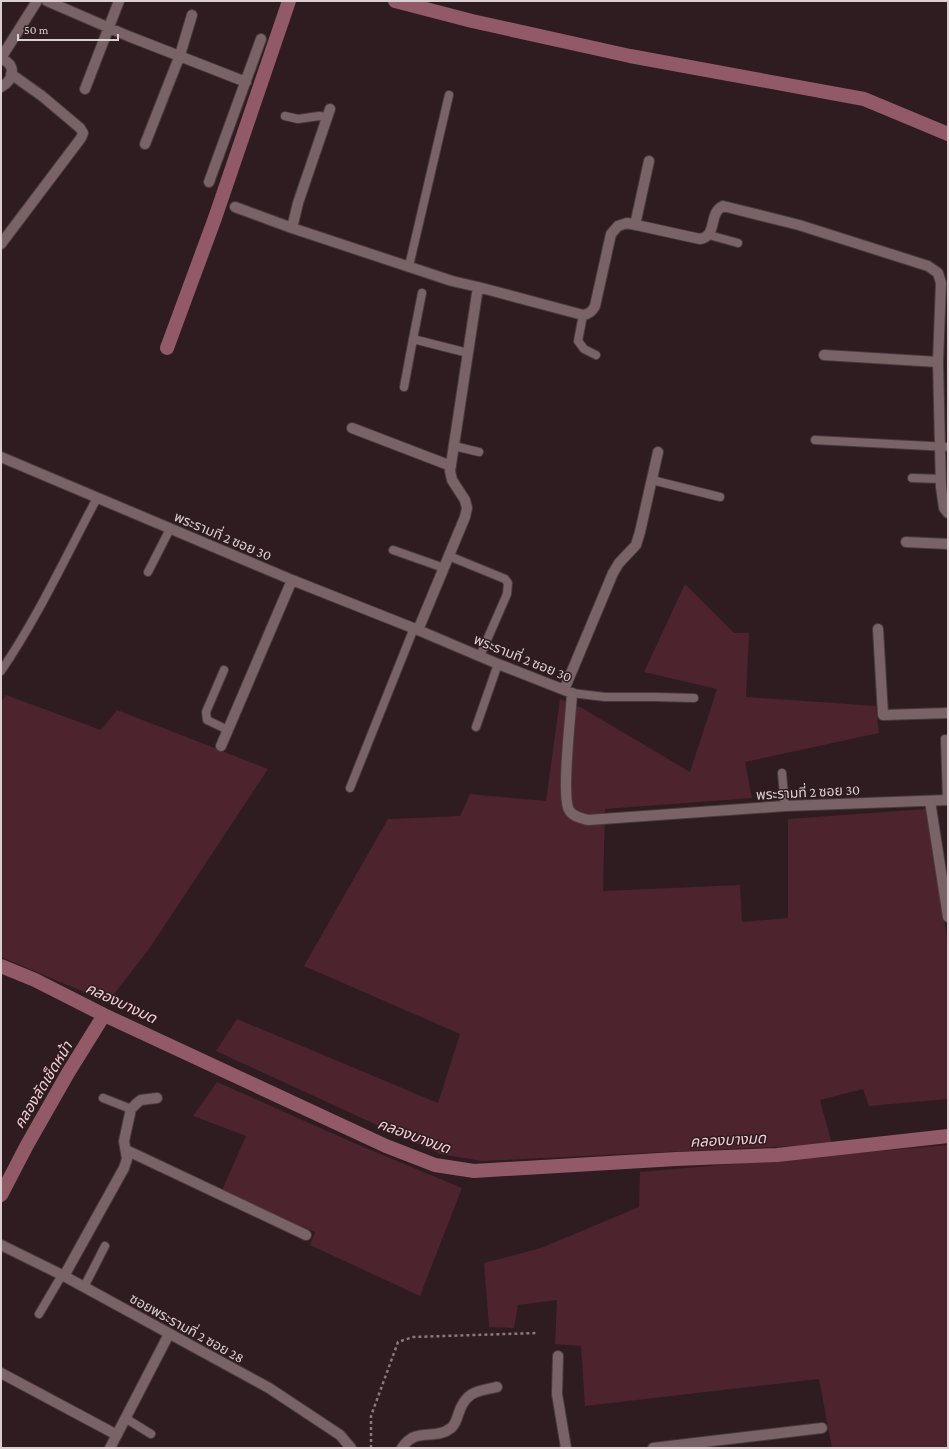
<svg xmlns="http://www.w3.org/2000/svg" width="949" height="1449" font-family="'Crimson Pro','Noto Sans Thai',serif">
<rect width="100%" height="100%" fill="#2e1c20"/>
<path fill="#4d232d" d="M 685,584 L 734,633 L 749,633 L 746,697 L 876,706 L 879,733 L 745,762 L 752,798 L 605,809 L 603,891 L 740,885 L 742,922 L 788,918 L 788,819 L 926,809 L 948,944 L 948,1099 L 869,1106 L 863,1089 L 820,1100 L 832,1144 L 482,1161 L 440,1154 L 216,1051 L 237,1019 L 438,1103 L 460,1034 L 304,966 L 388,819 L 460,816 L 470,794 L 546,801 L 560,699 L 582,708 L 690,772 L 717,689 L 644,672 Z
M 6,695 L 101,730 L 117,710 L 268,769 L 149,949 L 108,1002 L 1,957 L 1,702 Z
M 217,1082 L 354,1143 L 462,1188 L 420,1296 L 310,1245 L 315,1232 L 222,1190 L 246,1136 L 193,1116 Z
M 948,1145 L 948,1448 L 832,1448 L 819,1379 L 585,1406 L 581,1346 L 555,1344 L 557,1300 L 518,1305 L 514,1328 L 489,1327 L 484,1263 L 541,1248 L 639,1207 L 640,1172 Z"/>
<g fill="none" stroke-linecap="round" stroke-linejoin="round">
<path stroke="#915a66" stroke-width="14" d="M 395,1 L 472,21 L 630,56 L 864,99 L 948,134
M 167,348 L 215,218 L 289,1
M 1,966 L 35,980 L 104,1015 L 386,1146 L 435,1165 L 474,1171 L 676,1159 L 777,1155 L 948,1136
M 1,1195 L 27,1145 L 68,1073 L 104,1015"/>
<g stroke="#493a3e" stroke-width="10">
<path id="service" d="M 285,116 L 298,119 L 319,116 L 328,117
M 709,235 L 738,243
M 409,266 L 449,95
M 583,315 L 578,341 L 584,349 L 596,355
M 413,339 L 422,293
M 404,387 L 413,339 L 468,353
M 815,440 L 948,447
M 454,446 L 479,452
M 912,478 L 941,479
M 652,480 L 720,497
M 393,550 L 444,568
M 449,556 L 505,579 L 508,583 L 507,594 L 480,656
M 148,572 L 170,529
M 224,670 L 206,712 L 207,720 L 228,730
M 1,671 C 38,617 66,556 97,498
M 572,693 L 605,697 L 655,697 L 694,698
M 476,727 L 498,664
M 945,739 L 947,800
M 782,773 L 785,806
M 350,788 L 414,628
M 103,1098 L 131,1109
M 84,1287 L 105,1246
M 39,1314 L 62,1275
M 125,1418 L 151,1434"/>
</g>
<g stroke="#493a3e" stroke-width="12">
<path id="minor" d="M 47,1 L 128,36 L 246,82
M 1,58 L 37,1
M 1,59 C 17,64 14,80 1,87
M 85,89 L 119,1
M 330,109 L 298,203 L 292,228 L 452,281 L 478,287
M 145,144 L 180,55 L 192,15
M 209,182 L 261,39
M 235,207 L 292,228
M 635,225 L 649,161
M 1,244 L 81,138 L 83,133 L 80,128 L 42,96 L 11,74
M 824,355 L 938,362
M 352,428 L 451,466
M 1,457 L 292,580 L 418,630 L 498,664 L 572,693 C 571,715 561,795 569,810 C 573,817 581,818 588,820 L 785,806 L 948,800
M 906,542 L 948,544
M 878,629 L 883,715 L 948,713
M 418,630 L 465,517 L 467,508 L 465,500 L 452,480 L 450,471 L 478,287 L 583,315 C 589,314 592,312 595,306 L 611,234 L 618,226 L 627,223 L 700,239 C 718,236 708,213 723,206 L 799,225 L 928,266 L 938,273 L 941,283 L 938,362 L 941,487 L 944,508 L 948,513
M 564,690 L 613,573 L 619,563 L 636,545 L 640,532 L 658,452
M 221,746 L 292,580
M 930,801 L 948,917
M 126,1150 L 306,1235
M 64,1276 L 124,1168 L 127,1159 L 124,1141 L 131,1109 L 137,1103 L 141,1100 L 157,1098
M 558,1356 L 557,1394 L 566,1448
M 1,1373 L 117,1435
M 110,1448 L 169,1334
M 402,1448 C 416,1426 435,1441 451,1428 C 454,1426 457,1419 458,1415 C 465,1392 476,1391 497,1387
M 653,1448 L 822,1428"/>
</g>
<g stroke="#493a3e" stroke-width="12">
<path id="tertiary" d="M 1,1245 L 64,1276 L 269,1388 L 340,1435 L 351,1448"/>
</g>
<path stroke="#88797c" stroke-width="2.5" stroke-dasharray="3 3" stroke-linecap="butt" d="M 371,1448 L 371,1416 L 398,1342 L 413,1337 L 537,1333"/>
<use href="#service" stroke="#796367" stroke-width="8"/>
<use href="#minor" stroke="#796367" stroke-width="10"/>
<use href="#tertiary" stroke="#796367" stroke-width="10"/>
</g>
<g text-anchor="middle" stroke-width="3" stroke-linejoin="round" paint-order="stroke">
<g font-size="14" fill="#dccfd2" stroke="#2e1c20">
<text transform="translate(223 536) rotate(23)" y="5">พระรามที่ 2 ซอย 30</text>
<text transform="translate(523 658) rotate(22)" y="5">พระรามที่ 2 ซอย 30</text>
<text transform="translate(808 792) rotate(-3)" y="5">พระรามที่ 2 ซอย 30</text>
<text transform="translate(187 1328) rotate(29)" y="5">ซอยพระรามที่ 2 ซอย 28</text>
</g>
<g font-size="15" font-style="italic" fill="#f4d0d6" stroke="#2e1c20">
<text transform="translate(121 1003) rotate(25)" y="5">คลองบางมด</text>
<text transform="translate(43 1085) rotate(-59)" y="5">คลองลัดเช็ดหน้า</text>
<text transform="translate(414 1136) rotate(20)" y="5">คลองบางมด</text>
<text transform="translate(728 1140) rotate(-3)" y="5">คลองบางมด</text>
</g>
</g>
<rect width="949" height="1449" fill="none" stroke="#dccfd2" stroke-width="4"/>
<path d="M18 34v6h100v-6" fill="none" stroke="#dccfd2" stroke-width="2"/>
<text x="24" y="34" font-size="12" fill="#dccfd2" stroke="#2e1c20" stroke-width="3" paint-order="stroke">50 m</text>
</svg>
